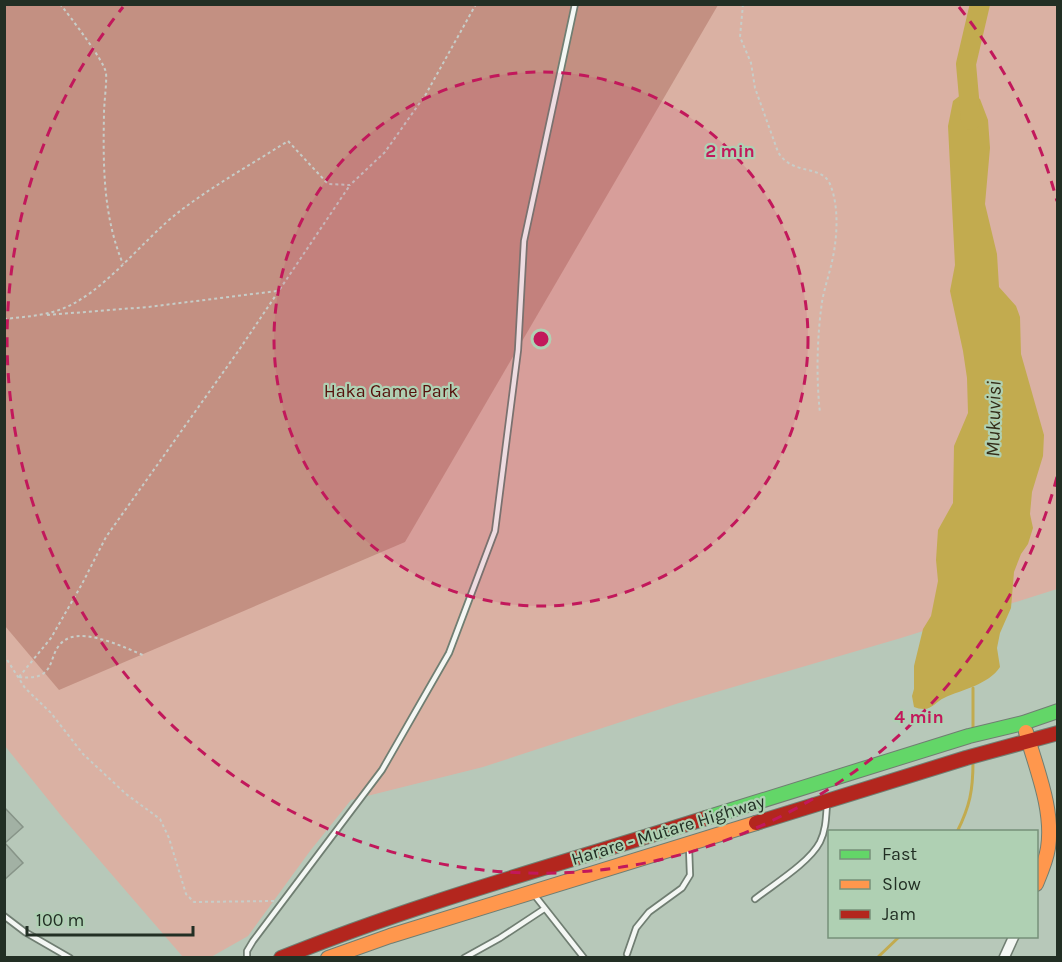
<svg xmlns="http://www.w3.org/2000/svg" width="1062" height="962" font-family="Karla,sans-serif">
<rect width="100%" height="100%" fill="#b7c8b9"/>
<path fill="#dab1a3" d="M 4,5 L 1057,5 L 1057,589 L 901,638 L 679,703 L 483,767 L 351,800 L 310,851 L 248,936 L 211,957 L 183,957 L 63,818 L 5,746 Z"/>
<path fill="#c39082" d="M 4,5 L 718,5 L 405,542 L 59,690 L 5,626 Z"/>
<path fill="#c2ab4f" d="M 966,91 L 980,99 L 988,120 L 990,148 L 985,204 L 997,254 L 999,287 L 1016,306 L 1020,317 L 1021,354 L 1044,435 L 1043,456 L 1032,492 L 1030,514 L 1033,528 L 1028,544 L 1021,554 L 1014,572 L 1011,608 L 1000,633 L 997,648 L 1000,667 C 988,685 963,689 944,698 C 937,701 932,709 924,709 C 920,709 917,708 914,707 L 912,696 L 914,689 L 914,666 L 923,629 L 931,616 L 938,581 L 936,560 L 938,530 L 953,503 L 954,446 L 968,413 L 967,378 L 963,351 L 950,291 L 955,265 L 948,126 L 953,101 Z"/>
<g fill="none" stroke-linecap="round" stroke-linejoin="round">
<path stroke="#c2ab4f" stroke-width="3" d="M 973,728 L 973,688
M 957,832 C 970,806 973,790 973,762
M 877,958 L 900,936"/>
<path stroke="#c2ab4f" stroke-width="20" d="M 971,120 L 966,64 L 980,4"/>
</g>
<path fill="#a2b1a4" stroke="#879488" stroke-width="1.5" d="M 4,807 L 23,827 L 5,843 L 23,863 L 4,880 Z"/>
<g fill="none" stroke-linecap="round" stroke-linejoin="round">
<g stroke="#707e72" stroke-width="8">
<path id="lane" d="M 536,897 L 584,958
M 755,899 C 774,884 809,863 820,842 C 826,830 826,817 827,804
M 4,916 L 25,932 L 70,958
M 627,954 L 636,928 L 649,912 L 682,888 L 690,875 L 689,848
M 247,958 L 247,951 L 253,941 L 382,770 L 449,653 L 495,531 L 518,350 L 524,241 L 575,4
M 464,958 L 500,938 L 544,909"/>
</g>
<g stroke="#707e72" stroke-width="12">
<path id="street" d="M 1004,958 L 1014,936"/>
</g>
<g stroke="#707e72" stroke-width="16">
<path id="fast" d="M 706,818 L 969,736 L 1023,723 L 1058,711"/>
</g>
<g stroke="#707e72" stroke-width="16">
<path id="slow" d="M 1026,732 C 1036,768 1054,810 1048,848 C 1046,861 1041,872 1036,884
M 328,958 L 390,936 L 756,823"/>
</g>
<g stroke="#707e72" stroke-width="16">
<path id="jam" d="M 756,823 L 966,758 L 1058,733
M 281,958 C 419,902 564,863 706,818"/>
</g>
<path stroke="#c7cdc8" stroke-width="2" stroke-dasharray="3 3" stroke-linecap="butt" d="M 60,4 C 69,15 105,62 106,73 C 107,82 104,103 104,114 C 103,165 103,216 123,264
M 743,4 L 740,37 L 751,63 L 755,88 L 778,152 C 792,176 821,164 830,184 C 840,208 837,242 831,266 C 828,278 824,290 822,302 C 817,337 816,378 820,413
M 47,315 L 148,307 L 277,291
M 4,319 C 23,317 41,316 59,310 C 103,295 142,240 180,211 C 214,185 252,164 288,141 L 328,184 L 350,185 L 385,152 L 426,94 L 476,4
M 4,655 L 25,688 L 51,713 L 83,754 L 126,794 L 160,819 L 169,838 L 186,894 L 194,902 L 275,901
M 19,677 L 51,638 L 82,584 L 106,537 L 239,350 L 350,185
M 19,677 C 63,682 43,649 69,638 C 89,630 126,648 145,656"/>
<use href="#lane" stroke="#f4f7f4" stroke-width="4.5"/>
<use href="#street" stroke="#f4f7f4" stroke-width="9"/>
<use href="#fast" stroke="#63d668" stroke-width="14"/>
<use href="#slow" stroke="#ff974d" stroke-width="14"/>
<use href="#jam" stroke="#b3261e" stroke-width="14"/>
</g>
<circle cx="541" cy="339" r="267" fill="#c2185b" fill-opacity=".12"/>
<g fill="none" stroke="#c2185b" stroke-width="3" stroke-dasharray="10 8">
<circle cx="541" cy="339" r="267"/>
<path d="M1057 477A534 534 0 1 1 123 7M959 7A534 534 0 0 1 1057 201"/>
</g>
<g text-anchor="middle" stroke-width="4.5" stroke-linejoin="round" paint-order="stroke">
<g font-size="18" fill="#55110c" stroke="#afd0b3">
<text x="391" y="397">Haka Game Park</text>
</g>
<g font-size="18" fill="#222f24" stroke="#afd0b3">
<text transform="translate(668 830) rotate(-17)" y="6">Harare - Mutare Highway</text>
</g>
<g font-size="20" font-style="italic" fill="#342d19" stroke="#afd0b3">
<text transform="translate(993 419) rotate(-89)" y="7">Mukuvisi</text>
</g>
</g>
<circle cx="541" cy="339" r="9" fill="#c2185b" stroke="#afd0b3" stroke-width="3"/>
<g font-size="18" text-anchor="middle" font-weight="bold" fill="#c2185b" stroke="#afd0b3" stroke-width="4.5" stroke-linejoin="round" paint-order="stroke">
<text x="730" y="157">2 min</text>
<text x="919" y="723">4 min</text>
</g>
<rect width="1062" height="962" fill="none" stroke="#222f24" stroke-width="12"/>
<rect x="828" y="830" width="210" height="108" fill="#afd0b3" stroke="#77907a" stroke-width="1.5"/>
<rect x="840" y="850" width="30" height="9" fill="#63d668" stroke="#77907a" stroke-width="1.5"/>
<text x="882" y="860" font-size="18" fill="#222f24">Fast</text>
<rect x="840" y="880" width="30" height="9" fill="#ff974d" stroke="#77907a" stroke-width="1.5"/>
<text x="882" y="890" font-size="18" fill="#222f24">Slow</text>
<rect x="840" y="910" width="30" height="9" fill="#b3261e" stroke="#77907a" stroke-width="1.5"/>
<text x="882" y="920" font-size="18" fill="#222f24">Jam</text>
<path d="M27 926v9h166v-9" fill="none" stroke="#222f24" stroke-width="3"/>
<text x="36" y="926" font-size="18" fill="#222f24" stroke="#afd0b3" stroke-width="4.5" paint-order="stroke">100 m</text>
</svg>
